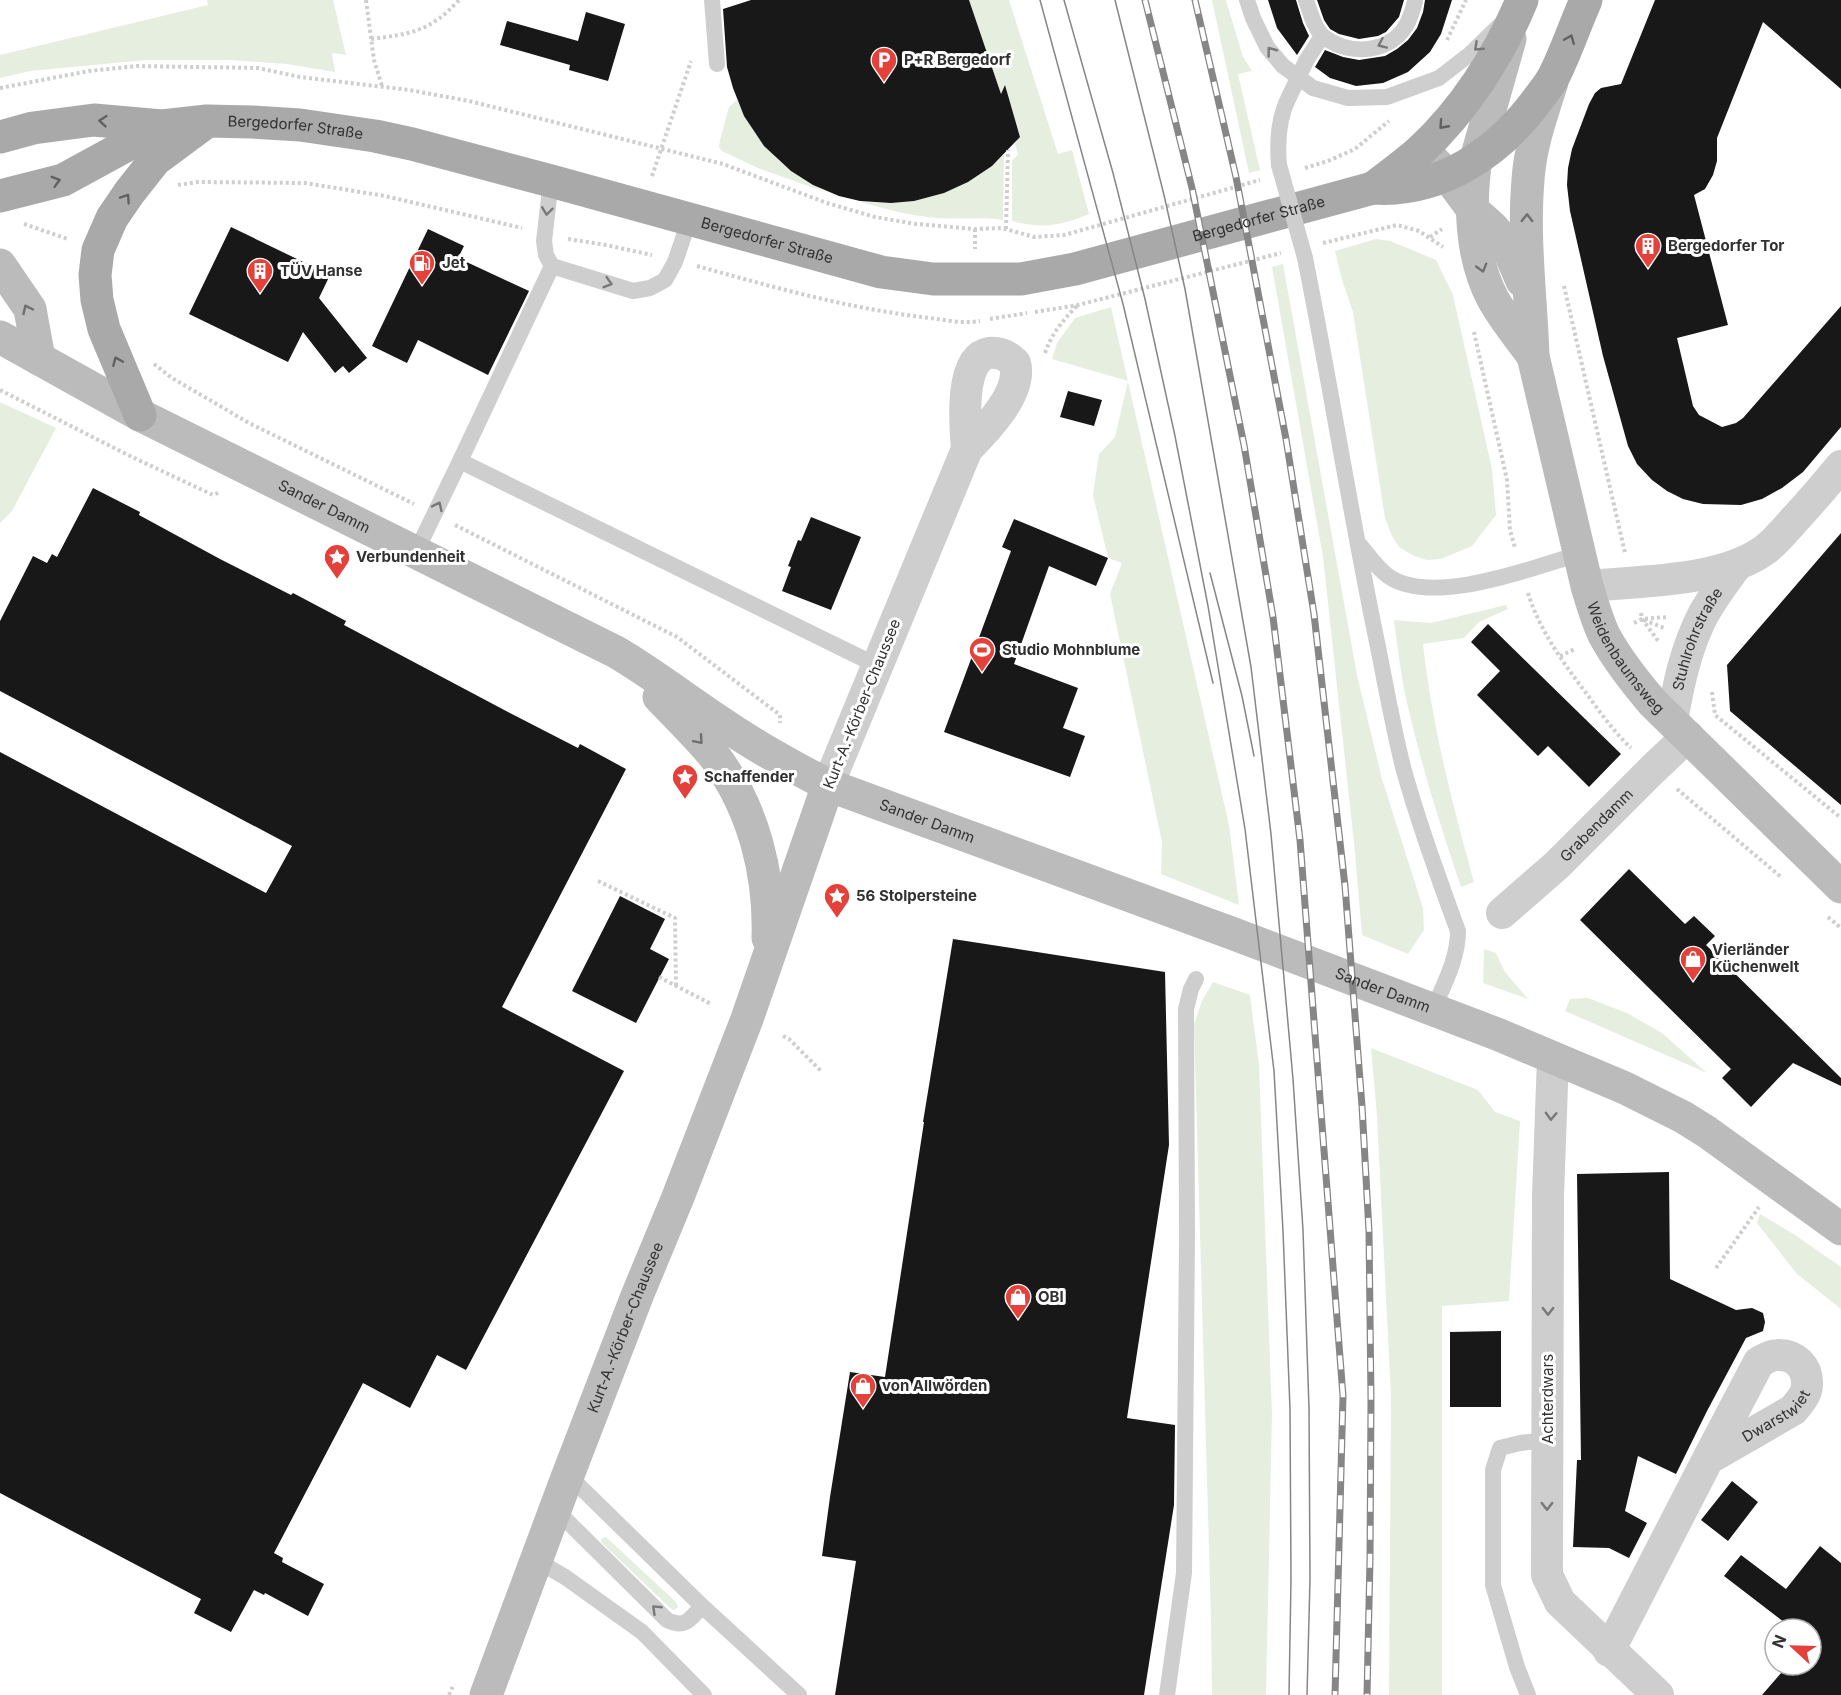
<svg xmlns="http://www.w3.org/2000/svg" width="1841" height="1695" font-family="Inter,sans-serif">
<rect width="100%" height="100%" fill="#fff"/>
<path fill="#e6eee0" d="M 207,0 L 333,0 L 346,55 L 332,53 L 335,72 L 287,64 L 231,60 L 146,60 L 30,71 L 0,78 L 0,55 L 208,5 Z
M 969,0 L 1009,0 L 1058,154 L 1072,150 L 1089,214 C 1060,226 1042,229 1012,221 L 1012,160 L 1018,155 L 1015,143 L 1020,136 L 1005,86 L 1001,94 Z
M 1212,0 L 1226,0 L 1243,57 L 1252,71 L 1238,74 L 1260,170 L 1249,173 Z
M 737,100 C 756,144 786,172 828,193 L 758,168 L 722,151 L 719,147 L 720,140 L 729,107 Z
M 1004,155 L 1003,220 C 982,216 960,220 938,218 C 911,216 886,209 860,202 C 918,204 960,196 1004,155 Z
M 1376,239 L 1390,241 L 1436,260 L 1453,295 L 1492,469 L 1496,515 L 1472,546 L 1441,559 L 1427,560 L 1414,556 L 1399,547 L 1392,536 L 1385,518 L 1353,312 L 1342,280 L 1335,251 Z
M 1283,264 L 1357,675 L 1382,779 L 1423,908 L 1424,930 L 1408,954 L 1362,935 L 1355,852 L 1323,557 L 1272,267 Z
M 1111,307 L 1229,825 L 1239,905 L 1161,874 L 1162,842 L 1110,594 L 1122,563 L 1108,558 L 1093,495 L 1099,454 L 1115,437 L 1128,381 L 1052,359 L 1057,343 L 1075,318 Z
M 0,402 L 56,428 L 12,511 L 0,523 Z
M 1506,605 L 1508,609 L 1479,622 L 1464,638 L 1423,644 C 1432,725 1452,803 1474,882 L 1461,887 C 1441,828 1422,768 1408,707 C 1401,678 1398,649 1394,620 L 1431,623 Z
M 1484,949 L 1496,953 L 1505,972 L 1528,999 L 1483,983 Z
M 1213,982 L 1250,995 L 1259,1065 L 1272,1415 L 1266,1695 L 1212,1695 L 1211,1620 L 1194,1024 L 1202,1001 Z
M 1588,998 L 1627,1013 L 1662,1033 L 1707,1073 L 1565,1011 L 1570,999 Z
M 1371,1048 L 1478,1090 L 1495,1112 L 1520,1121 L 1509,1301 L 1442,1306 L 1442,1695 L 1389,1695 L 1391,1396 L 1377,1116 Z
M 1760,1214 L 1795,1235 L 1841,1267 L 1841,1309 L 1797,1274 L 1757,1223 Z
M 606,1537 L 676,1602 L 678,1607 L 674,1610 L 670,1608 L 602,1543 L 601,1540 L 602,1538 Z"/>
<path fill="#181818" d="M 751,0 L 969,0 L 1001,94 L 1005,85 L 1020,137 L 992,166 L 968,182 L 944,193 L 914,201 L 891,203 L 860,201 L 839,196 L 813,185 L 791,171 L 764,146 L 744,116 L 733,88 L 727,67 L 723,9 Z
M 1268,0 L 1296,0 L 1303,23 L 1309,36 L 1297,55 L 1277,28 Z
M 1317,0 L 1404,0 L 1399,17 L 1386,32 L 1378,36 L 1359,39 L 1339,34 L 1330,29 L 1324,20 Z
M 1425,0 L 1452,0 L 1441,34 L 1430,52 L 1408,72 L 1383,83 L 1356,86 L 1330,78 L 1315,67 L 1325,50 L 1343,57 L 1359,60 L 1385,56 L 1397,49 L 1408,40 L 1417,28 L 1423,12 Z
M 1655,0 L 1841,0 L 1841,89 L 1763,22 L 1717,138 L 1717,161 L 1713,175 L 1705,189 L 1694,195 L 1728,325 L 1677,338 L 1693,406 L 1699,415 L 1722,427 L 1736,423 L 1743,418 L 1841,306 L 1841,427 L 1803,472 L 1782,488 L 1762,499 L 1741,505 L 1703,504 L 1683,499 L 1667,491 L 1652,480 L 1637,464 L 1628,446 L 1603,356 L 1570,211 L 1567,185 L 1568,168 L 1572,149 L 1589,104 L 1595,93 L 1601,88 L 1621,84 Z
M 586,12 L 625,24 L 608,81 L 569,70 L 570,65 L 500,45 L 507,21 L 578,41 Z
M 231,227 L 330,275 L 319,298 L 367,358 L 349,373 L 343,366 L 335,373 L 303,332 L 288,362 L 189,314 Z
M 428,229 L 464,246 L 458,258 L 529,291 L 488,375 L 418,340 L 407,363 L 372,346 Z
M 1068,391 L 1102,400 L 1094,426 L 1060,417 Z
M 93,488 L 140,512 L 139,515 L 220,559 L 291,595 L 293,593 L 346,621 L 344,625 L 508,712 L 578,748 L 580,744 L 626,769 L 502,1007 L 624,1071 L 466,1370 L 437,1355 L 410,1408 L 363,1383 L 274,1553 L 283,1558 L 282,1562 L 324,1584 L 308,1616 L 265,1593 L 264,1595 L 254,1590 L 231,1632 L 194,1613 L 201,1599 L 0,1493 L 0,752 L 266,893 L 292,846 L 0,691 L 0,621 L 33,556 L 47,563 L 52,554 L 57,557 Z
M 811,517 L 861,537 L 831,610 L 782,591 L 791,567 L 788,566 L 798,540 L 801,541 Z
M 1014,519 L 1108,558 L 1096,586 L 1049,566 L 1014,664 L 1078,688 L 1063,728 L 1085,736 L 1070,777 L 944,732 L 1011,551 L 1002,547 Z
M 1841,533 L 1841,805 L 1730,711 L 1727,665 Z
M 1488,624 L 1621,754 L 1589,787 L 1548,746 L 1538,756 L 1477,695 L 1500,671 L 1471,642 Z
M 1629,869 L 1685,924 L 1694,916 L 1715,936 L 1706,945 L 1841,1078 L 1841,1086 L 1793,1063 L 1751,1107 L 1722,1078 L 1731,1069 L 1580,920 Z
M 620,896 L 665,919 L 650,949 L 669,959 L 636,1023 L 572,991 Z
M 953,939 L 1165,972 L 1169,1145 L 1127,1418 L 1175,1425 L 1174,1505 L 1144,1695 L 835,1695 L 856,1561 L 822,1556 L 830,1497 L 850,1372 L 885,1377 L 924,1122 L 923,1122 Z
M 1669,1172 L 1670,1279 L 1736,1310 L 1752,1308 L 1763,1313 L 1765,1322 L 1763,1331 L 1746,1338 L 1707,1411 L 1676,1474 L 1638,1456 L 1625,1511 L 1647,1523 L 1629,1558 L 1609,1548 L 1573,1547 L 1577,1460 L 1581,1460 L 1577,1174 Z
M 1501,1331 L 1501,1407 L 1450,1407 L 1450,1332 Z
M 1732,1481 L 1758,1502 L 1728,1541 L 1701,1520 Z
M 1820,1546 L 1841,1563 L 1841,1695 L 1762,1695 L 1788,1665 L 1811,1665 L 1811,1629 L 1793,1629 L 1724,1576 L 1741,1555 L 1786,1589 Z"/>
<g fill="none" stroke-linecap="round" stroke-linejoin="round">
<path stroke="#cecece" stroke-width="4" stroke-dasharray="3 3" stroke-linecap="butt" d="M 366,0 L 374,60 L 382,86
M 371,39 C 411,34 431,31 459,0
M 1447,40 L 1466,0
M 0,88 L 89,71 L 137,66 L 258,68 L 300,77 L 409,90 L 469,101 L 723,164 L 827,203 L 875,217 L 916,224 L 975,229 L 1002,228 L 1034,237 L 1064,235 L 1260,180
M 1305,168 L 1328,161 L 1355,149 L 1389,121
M 652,176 L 691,61
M 178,185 L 198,182 L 305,183 L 385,196 L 522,228
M 24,224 L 68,239
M 975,229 L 975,249
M 1006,229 L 1008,150
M 1430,237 L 1442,229
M 568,239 L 606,245 L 652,255
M 1323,243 L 1397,225 L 1419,231 L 1443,247
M 697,266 C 773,287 850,309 930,318 C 946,320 963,324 980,321
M 1564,286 L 1625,553
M 1035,312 L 1078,305 L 1281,253
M 990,319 L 1027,313
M 1474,332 L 1507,480 L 1510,530 L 1515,548
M 1045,353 C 1052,333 1063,320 1077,306
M 154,364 L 172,378 L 249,423 L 414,504
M 0,390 L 128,455 L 213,495 L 220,492
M 455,525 L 677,637 L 780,715 L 780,723
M 1528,593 C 1540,632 1565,665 1589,697 C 1602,715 1615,733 1631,748
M 1641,613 L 1642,619 L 1659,642
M 1644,620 L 1664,628
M 1634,623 L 1642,619 L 1668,617
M 1560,656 L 1575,649
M 1712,692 L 1715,715 L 1841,818
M 1677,789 L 1781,877
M 598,881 L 675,918 L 676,986
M 1828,917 L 1841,928
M 659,977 L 711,1004
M 783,1036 L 789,1039 L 821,1071
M 1716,1268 L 1759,1207
M 449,1695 L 454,1684"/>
<path stroke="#cecece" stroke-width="16" d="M 712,0 L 717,64
M 1247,0 L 1253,18 L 1267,47 L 1283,66 L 1313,88 L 1348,98 L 1387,97 L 1439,78 L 1470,54 L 1500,25
M 1306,0 C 1310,11 1314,29 1324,37 C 1351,57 1393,53 1408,22 C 1411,14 1414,8 1415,0
M 1306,61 L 1322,36
M 1279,165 C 1277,141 1278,118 1289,97
M 551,181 L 544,241 L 546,255 L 552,266 L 633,291 L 650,288 L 665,280 L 675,262 L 690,218
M 1305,258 C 1331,387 1351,518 1378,647 C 1386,687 1393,727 1403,767 C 1418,822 1438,877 1458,931 C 1458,959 1444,984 1433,1010
M 552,266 L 460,461 L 876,665
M 1360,545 C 1369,556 1377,568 1388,576 C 1432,607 1532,568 1579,554
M 416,552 L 460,461
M 568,1475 L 702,1606 L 799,1695
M 555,1509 L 667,1620 C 686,1629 690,1619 702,1606
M 536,1560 L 565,1577 L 642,1632 L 704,1695
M 1167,1695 L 1184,1573 L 1187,1236 L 1186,1009 L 1191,989 L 1196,979
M 1528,1695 L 1517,1667 L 1493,1585 L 1493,1470 L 1500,1448 L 1520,1443 L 1547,1440"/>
<g stroke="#cecece" stroke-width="32">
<path d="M 1587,586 C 1641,581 1722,582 1766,549 C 1777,540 1786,529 1795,519 C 1811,502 1826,484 1841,466"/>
<path id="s1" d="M 1672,722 C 1678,685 1686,648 1703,615 C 1713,597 1725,581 1737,565"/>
<path d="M 828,785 L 967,449 C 986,430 1023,392 1015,363 C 1008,356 1001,352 989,353 C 959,358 965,426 967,449"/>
<path id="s2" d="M 1502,913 L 1557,865 L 1653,769 L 1688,736"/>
<path d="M 1553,1057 L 1548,1196 L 1547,1575 L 1560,1602 L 1658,1695"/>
<path id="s3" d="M 1609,1651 L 1708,1459 L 1793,1410 C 1799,1403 1807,1394 1807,1385 C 1808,1367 1795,1354 1777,1355 C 1771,1355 1765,1359 1759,1362 L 1708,1459"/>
</g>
<g stroke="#bbb" stroke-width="33">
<path d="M 1510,39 L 1476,159 C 1469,204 1471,258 1493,299 C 1504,319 1519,337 1533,356"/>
<path id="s4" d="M 1552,82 C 1542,114 1530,146 1528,180 C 1523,239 1531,297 1533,356 L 1587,586 C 1592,603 1597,620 1604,635 C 1617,659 1635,682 1653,703 L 1841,887"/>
<path d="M 1422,149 L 1447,175 L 1473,210 L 1493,228 L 1506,244 L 1522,281"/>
<path d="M 0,265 L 30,309 L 39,359"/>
<path id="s5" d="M 0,337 L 140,415 L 616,652 C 652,673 685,699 720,722 C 755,746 791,766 828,785 L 1234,934 L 1497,1034 L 1625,1088 L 1683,1117 L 1707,1132 L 1841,1229"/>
<path d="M 659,697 C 677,716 698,736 715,757 C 754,809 770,875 768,938"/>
<path id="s6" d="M 486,1695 L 568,1475 L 637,1296 L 678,1197 L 747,1019 L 828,785"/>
</g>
<g stroke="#a9a9a9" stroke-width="33">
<path id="s7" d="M 0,137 L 33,128 L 94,120 L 162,126 L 207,121 L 252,122 L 300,125 L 375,136 L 412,144 L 551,181 L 881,272 L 933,279 L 1021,279 L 1075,269 L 1373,188 C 1441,193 1500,151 1538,99 C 1544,91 1550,84 1554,76 C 1566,52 1575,25 1586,0"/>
<path d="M 1373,188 C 1389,176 1405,164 1420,151 C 1464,110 1499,56 1522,0"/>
<path d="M 0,196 L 63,180 L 162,126"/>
<path d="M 140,415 L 104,329 L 97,300 L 95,275 L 98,250 L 112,218 L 129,193 L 155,160 L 205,123"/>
</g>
<path stroke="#868686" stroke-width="1.5" d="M 1040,0 L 1123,304 L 1213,683
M 1064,0 L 1113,173 L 1145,299 L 1175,436 L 1208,606 L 1245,829 L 1274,1071 L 1283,1231 L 1290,1409 L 1291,1580 L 1289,1695
M 1115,0 L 1164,195 L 1185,289 L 1251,667 L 1271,834 L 1293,1079 L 1303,1230 L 1309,1408 L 1310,1579 L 1307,1695
M 1210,573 L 1242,696 L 1254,756"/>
<g stroke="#868686" stroke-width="7">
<path id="rail" d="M 1145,0 L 1192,188 L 1244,445 L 1273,617 L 1300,840 L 1343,1396 L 1335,1695
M 1195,0 L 1236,177 L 1286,439 L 1314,614 L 1345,886 L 1362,1106 L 1369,1231 L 1371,1400 L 1370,1559 L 1367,1695"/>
</g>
<use href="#rail" stroke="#fff" stroke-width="4.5" stroke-dasharray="14" stroke-linecap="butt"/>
<path stroke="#cecece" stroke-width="16" d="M 1289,97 L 1306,61
M 1279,165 L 1305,258"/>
</g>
<defs><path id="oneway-chevron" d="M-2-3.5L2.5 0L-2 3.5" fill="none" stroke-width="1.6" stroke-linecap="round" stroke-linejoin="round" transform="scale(1.5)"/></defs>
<g stroke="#616161">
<use href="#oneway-chevron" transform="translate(1570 39) rotate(-68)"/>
<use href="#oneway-chevron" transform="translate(103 121) rotate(-175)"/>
<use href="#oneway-chevron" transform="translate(1443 125) rotate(132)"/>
<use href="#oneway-chevron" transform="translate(56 181) rotate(-16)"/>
<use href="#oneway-chevron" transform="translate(126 198) rotate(-56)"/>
<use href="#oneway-chevron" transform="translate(117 361) rotate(-113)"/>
</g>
<g stroke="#787878">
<use href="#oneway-chevron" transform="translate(1382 44) rotate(156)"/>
<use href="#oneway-chevron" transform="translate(1478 47) rotate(137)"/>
<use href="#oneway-chevron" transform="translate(1271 51) rotate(-127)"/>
<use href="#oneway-chevron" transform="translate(547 211) rotate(97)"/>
<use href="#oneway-chevron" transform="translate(608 283) rotate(17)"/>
<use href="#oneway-chevron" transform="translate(438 506) rotate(-64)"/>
<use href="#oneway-chevron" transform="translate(1551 1116) rotate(92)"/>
<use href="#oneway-chevron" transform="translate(1548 1311) rotate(90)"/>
<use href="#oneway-chevron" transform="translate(1547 1506) rotate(90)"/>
<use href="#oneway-chevron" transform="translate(656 1609) rotate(-136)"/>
</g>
<g stroke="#6f6f6f">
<use href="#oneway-chevron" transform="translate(1527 218) rotate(-89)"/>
<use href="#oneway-chevron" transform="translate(1482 268) rotate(74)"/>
<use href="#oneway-chevron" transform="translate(27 309) rotate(-115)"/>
<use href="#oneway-chevron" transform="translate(699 740) rotate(49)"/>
</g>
<defs>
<g id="parking-pin" transform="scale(1.35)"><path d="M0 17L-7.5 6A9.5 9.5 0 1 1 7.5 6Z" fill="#e34139" stroke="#fff"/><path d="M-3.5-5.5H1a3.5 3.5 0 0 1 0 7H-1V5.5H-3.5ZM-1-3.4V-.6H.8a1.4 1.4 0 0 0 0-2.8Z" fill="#fff"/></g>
<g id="building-pin" transform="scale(1.35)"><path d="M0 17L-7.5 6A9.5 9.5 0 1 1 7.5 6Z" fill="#e34139" stroke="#fff"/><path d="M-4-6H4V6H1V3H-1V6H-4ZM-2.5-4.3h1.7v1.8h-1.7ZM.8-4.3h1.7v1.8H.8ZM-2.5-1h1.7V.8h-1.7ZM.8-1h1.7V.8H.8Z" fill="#fff"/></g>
<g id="fuel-pin" transform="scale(1.35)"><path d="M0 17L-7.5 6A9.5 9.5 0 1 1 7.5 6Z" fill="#e34139" stroke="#fff"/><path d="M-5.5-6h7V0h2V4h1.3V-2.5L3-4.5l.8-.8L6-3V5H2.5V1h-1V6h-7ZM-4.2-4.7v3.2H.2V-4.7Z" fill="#fff"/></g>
<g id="sight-pin" transform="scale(1.35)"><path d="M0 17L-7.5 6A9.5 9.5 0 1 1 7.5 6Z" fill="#e34139" stroke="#fff"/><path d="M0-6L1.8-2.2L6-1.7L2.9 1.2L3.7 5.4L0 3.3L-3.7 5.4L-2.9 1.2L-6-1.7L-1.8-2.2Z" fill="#fff"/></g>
<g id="stadium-pin" transform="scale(1.35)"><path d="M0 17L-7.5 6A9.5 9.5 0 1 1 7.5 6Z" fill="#e34139" stroke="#fff"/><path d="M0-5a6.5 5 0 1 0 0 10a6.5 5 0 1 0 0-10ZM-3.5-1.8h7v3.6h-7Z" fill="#fff"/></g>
<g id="shop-pin" transform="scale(1.35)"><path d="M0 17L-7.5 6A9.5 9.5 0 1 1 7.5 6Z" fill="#e34139" stroke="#fff"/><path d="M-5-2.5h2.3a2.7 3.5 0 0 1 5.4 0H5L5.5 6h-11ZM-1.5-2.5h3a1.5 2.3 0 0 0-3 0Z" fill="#fff"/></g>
</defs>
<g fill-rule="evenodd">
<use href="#parking-pin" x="884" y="60"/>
<use href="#building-pin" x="1648" y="246"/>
<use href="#fuel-pin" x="422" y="263"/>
<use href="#building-pin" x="260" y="271"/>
<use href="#sight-pin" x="337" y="557"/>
<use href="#stadium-pin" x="982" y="650"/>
<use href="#sight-pin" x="685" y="777"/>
<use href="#sight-pin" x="837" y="896"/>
<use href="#shop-pin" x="1693" y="959"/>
<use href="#shop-pin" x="1018" y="1297"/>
<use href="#shop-pin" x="863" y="1386"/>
</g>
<g text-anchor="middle" stroke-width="6" stroke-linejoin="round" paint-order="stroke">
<g font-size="15" font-weight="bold" fill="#313131" stroke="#fff" text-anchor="start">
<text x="904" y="65">P+R Bergedorf</text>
<text x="1668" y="251">Bergedorfer Tor</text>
<text x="442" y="268">Jet</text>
<text x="280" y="276">TÜV Hanse</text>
<text x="356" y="562">Verbundenheit</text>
<text x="1002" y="655">Studio Mohnblume</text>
<text x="704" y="782">Schaffender</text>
<text x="856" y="901">56 Stolpersteine</text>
<text x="1712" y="955">Vierländer<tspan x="1712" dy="17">Küchenwelt</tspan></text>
<text x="1038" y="1302">OBI</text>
<text x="882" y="1391">von Allwörden</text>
</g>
<g font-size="15" fill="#313131" stroke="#fff">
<text dy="5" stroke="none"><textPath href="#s7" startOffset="298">Bergedorfer Straße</textPath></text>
<text dy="5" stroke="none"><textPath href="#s7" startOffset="1288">Bergedorfer Straße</textPath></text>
<text dy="5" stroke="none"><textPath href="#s7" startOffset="784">Bergedorfer Straße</textPath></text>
<text dy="5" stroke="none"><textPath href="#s5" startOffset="366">Sander Damm</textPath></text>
<text dy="5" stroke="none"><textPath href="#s1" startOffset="87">Stuhlrohrstraße</textPath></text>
<text dy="5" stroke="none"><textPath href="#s4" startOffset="596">Weidenbaumsweg</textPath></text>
<text transform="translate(862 704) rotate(-68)" y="5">Kurt-A.-Körber-Chaussee</text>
<text dy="5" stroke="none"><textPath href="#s5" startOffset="1048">Sander Damm</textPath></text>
<text dy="5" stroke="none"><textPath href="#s2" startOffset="129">Grabendamm</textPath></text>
<text dy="5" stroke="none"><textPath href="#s5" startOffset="1534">Sander Damm</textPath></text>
<text dy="5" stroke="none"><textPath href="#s6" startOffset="393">Kurt-A.-Körber-Chaussee</textPath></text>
<text transform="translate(1548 1399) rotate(-90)" y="5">Achterdwars</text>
<text dy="5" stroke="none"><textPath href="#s3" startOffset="297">Dwarstwiet</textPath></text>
</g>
</g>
<g transform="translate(1793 1647) rotate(292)"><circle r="28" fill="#ffffff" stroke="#adadad" stroke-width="1.5"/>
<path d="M0-4.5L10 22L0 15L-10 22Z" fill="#e34139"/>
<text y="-9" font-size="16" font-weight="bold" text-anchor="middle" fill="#313131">N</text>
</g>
</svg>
